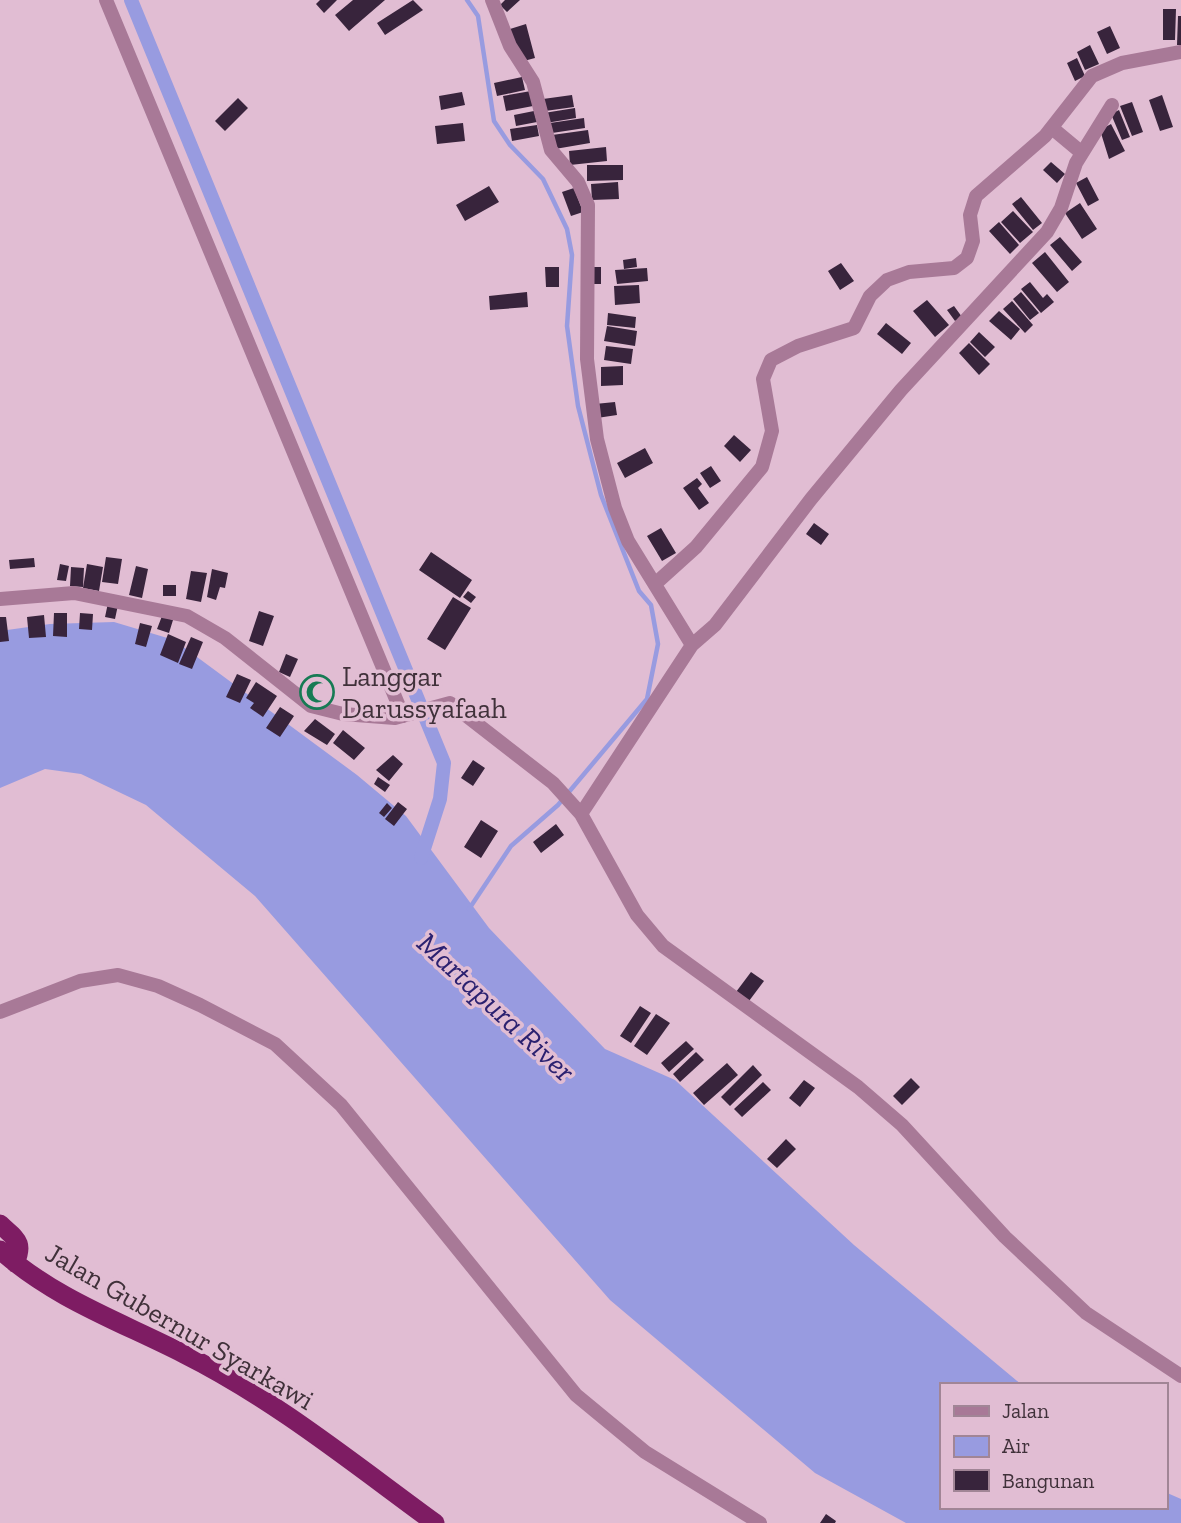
<svg xmlns="http://www.w3.org/2000/svg" width="1181" height="1523" font-family="'Zilla Slab',serif">
<rect width="100%" height="100%" fill="#e1bdd3"/>
<path fill="#989be0" d="M 114,622 L 174,640 L 357,775 L 406,816 L 489,928 L 605,1049 L 675,1080 L 854,1245 L 1022,1385 L 941,1385 L 941,1507 L 1165,1507 L 1165,1492 L 1181,1499 L 1181,1523 L 906,1523 L 815,1473 L 610,1300 L 255,896 L 146,805 L 81,774 L 45,769 L 0,788 L 0,631 L 50,624 Z"/>
<g fill="none" stroke-linecap="round" stroke-linejoin="round">
<path stroke="#989be0" stroke-width="4.5" d="M 467,0 L 478,16 L 494,121 L 510,145 L 543,179 L 567,229 L 572,255 L 567,326 L 578,406 L 601,495 L 639,591 L 651,605 L 658,644 L 647,699 L 558,805 L 511,846 L 469,909"/>
<path stroke="#989be0" stroke-width="14" d="M 131,0 L 444,763 L 440,799 L 421,858"/>
</g>
<path fill="#38243c" d="M 320,0 L 337,0 L 324,13 L 316,4 Z
M 353,0 L 385,0 L 349,31 L 335,15 Z
M 413,0 L 423,10 L 385,35 L 377,23 Z
M 505,0 L 520,0 L 507,12 L 500,5 Z
M 1163,9 L 1176,9 L 1175,40 L 1163,40 Z
M 1178,16 L 1181,16 L 1181,45 L 1177,45 Z
M 526,24 L 535,58 L 520,62 L 510,29 Z
M 1110,26 L 1120,48 L 1107,54 L 1097,32 Z
M 1090,45 L 1099,64 L 1085,70 L 1077,52 Z
M 1077,58 L 1085,76 L 1075,81 L 1067,63 Z
M 522,77 L 525,90 L 497,96 L 494,83 Z
M 531,91 L 533,106 L 506,111 L 503,96 Z
M 462,92 L 465,105 L 441,110 L 439,96 Z
M 572,95 L 574,107 L 545,111 L 543,99 Z
M 1162,95 L 1173,127 L 1160,131 L 1149,100 Z
M 238,98 L 248,108 L 225,131 L 215,121 Z
M 1132,102 L 1143,132 L 1132,136 L 1120,106 Z
M 575,108 L 576,118 L 546,123 L 544,113 Z
M 1119,110 L 1130,137 L 1122,140 L 1111,114 Z
M 534,111 L 537,122 L 516,126 L 514,115 Z
M 584,118 L 585,128 L 552,133 L 550,123 Z
M 463,123 L 465,141 L 437,144 L 435,126 Z
M 1111,124 L 1125,151 L 1109,159 L 1100,130 Z
M 537,125 L 539,136 L 512,141 L 510,129 Z
M 588,130 L 590,143 L 555,149 L 552,135 Z
M 606,147 L 607,161 L 570,165 L 569,151 Z
M 1051,162 L 1065,174 L 1057,183 L 1043,170 Z
M 587,165 L 623,165 L 623,180 L 587,181 Z
M 1087,177 L 1099,200 L 1088,206 L 1076,183 Z
M 618,182 L 619,199 L 592,200 L 591,184 Z
M 489,186 L 499,202 L 465,221 L 456,205 Z
M 574,188 L 583,212 L 571,216 L 562,192 Z
M 1021,197 L 1042,223 L 1033,230 L 1012,204 Z
M 1080,203 L 1097,229 L 1082,239 L 1065,213 Z
M 1013,211 L 1033,232 L 1020,243 L 1001,222 Z
M 999,222 L 1019,245 L 1010,254 L 989,231 Z
M 1060,237 L 1082,262 L 1072,271 L 1050,245 Z
M 1045,252 L 1069,282 L 1057,292 L 1032,263 Z
M 636,258 L 637,267 L 624,269 L 623,260 Z
M 841,263 L 854,281 L 840,290 L 828,271 Z
M 545,267 L 559,267 L 559,287 L 546,287 Z
M 588,267 L 601,267 L 601,284 L 588,284 Z
M 647,268 L 648,281 L 617,284 L 615,270 Z
M 1030,282 L 1043,298 L 1047,294 L 1054,302 L 1041,313 L 1021,289 Z
M 639,285 L 640,303 L 615,305 L 614,286 Z
M 527,292 L 528,307 L 490,310 L 489,296 Z
M 1021,292 L 1039,313 L 1030,320 L 1013,299 Z
M 927,300 L 949,325 L 935,337 L 913,311 Z
M 1012,301 L 1033,325 L 1025,333 L 1003,309 Z
M 954,306 L 962,317 L 955,321 L 947,310 Z
M 999,311 L 1020,329 L 1011,340 L 989,321 Z
M 608,313 L 636,317 L 635,328 L 607,325 Z
M 886,323 L 911,343 L 902,354 L 877,334 Z
M 607,326 L 637,331 L 635,346 L 604,341 Z
M 979,332 L 995,347 L 985,357 L 970,342 Z
M 969,343 L 990,364 L 979,375 L 959,353 Z
M 606,346 L 633,349 L 631,364 L 604,360 Z
M 623,366 L 623,385 L 601,386 L 601,367 Z
M 615,402 L 617,415 L 597,418 L 595,404 Z
M 734,435 L 751,450 L 740,462 L 724,446 Z
M 645,448 L 653,463 L 625,478 L 617,463 Z
M 711,466 L 721,481 L 710,488 L 700,473 Z
M 697,478 L 702,484 L 698,488 L 709,503 L 699,510 L 683,488 Z
M 814,523 L 829,534 L 821,545 L 806,534 Z
M 661,528 L 676,553 L 662,561 L 647,536 Z
M 431,552 L 472,580 L 460,598 L 419,570 Z
M 106,557 L 122,559 L 118,584 L 102,582 Z
M 34,558 L 35,567 L 10,569 L 9,560 Z
M 60,564 L 69,566 L 66,581 L 57,580 Z
M 87,564 L 103,567 L 99,591 L 83,588 Z
M 136,566 L 148,569 L 142,598 L 129,595 Z
M 71,567 L 84,568 L 83,587 L 70,586 Z
M 212,569 L 228,573 L 225,588 L 220,587 L 216,600 L 207,597 Z
M 191,571 L 207,573 L 201,602 L 186,599 Z
M 163,585 L 176,585 L 176,596 L 163,596 Z
M 468,591 L 476,597 L 471,603 L 463,597 Z
M 453,597 L 471,608 L 445,650 L 427,639 Z
M 108,603 L 118,605 L 115,619 L 105,617 Z
M 259,611 L 274,616 L 263,646 L 249,641 Z
M 54,613 L 67,613 L 67,637 L 53,636 Z
M 80,613 L 93,614 L 92,630 L 79,629 Z
M 44,615 L 46,637 L 29,638 L 27,617 Z
M 162,616 L 173,620 L 169,633 L 157,629 Z
M 0,617 L 6,617 L 9,641 L 0,642 Z
M 140,623 L 152,626 L 146,647 L 135,644 Z
M 168,634 L 186,642 L 178,663 L 160,655 Z
M 191,637 L 203,642 L 192,669 L 179,664 Z
M 286,654 L 298,659 L 290,677 L 279,672 Z
M 237,674 L 251,680 L 240,703 L 226,697 Z
M 312,681 L 329,689 L 322,702 L 306,695 L 308,690 L 304,688 L 307,682 L 311,684 Z
M 256,682 L 277,696 L 263,717 L 250,708 L 254,703 L 246,698 Z
M 280,707 L 294,716 L 280,737 L 266,728 Z
M 315,719 L 335,734 L 327,745 L 304,731 Z
M 343,730 L 365,748 L 354,760 L 333,743 Z
M 393,755 L 403,764 L 389,781 L 376,770 Z
M 473,760 L 485,768 L 473,786 L 461,778 Z
M 378,777 L 390,785 L 385,792 L 374,784 Z
M 398,802 L 407,809 L 394,826 L 385,819 Z
M 387,803 L 392,808 L 384,817 L 379,813 Z
M 481,820 L 498,831 L 481,858 L 464,847 Z
M 556,824 L 564,835 L 541,853 L 533,842 Z
M 751,972 L 764,981 L 749,1001 L 736,992 Z
M 640,1006 L 651,1013 L 631,1043 L 620,1036 Z
M 656,1014 L 670,1023 L 647,1055 L 634,1046 Z
M 686,1041 L 694,1049 L 669,1072 L 661,1063 Z
M 696,1052 L 704,1060 L 680,1082 L 673,1074 Z
M 727,1063 L 738,1075 L 704,1105 L 693,1093 Z
M 753,1065 L 762,1075 L 730,1106 L 721,1097 Z
M 911,1078 L 920,1087 L 902,1105 L 893,1096 Z
M 804,1080 L 815,1088 L 800,1107 L 789,1098 Z
M 763,1082 L 771,1090 L 742,1117 L 734,1109 Z
M 786,1139 L 796,1149 L 777,1168 L 767,1159 Z
M 826,1514 L 836,1521 L 835,1523 L 820,1523 Z"/>
<g fill="none" stroke-linecap="round" stroke-linejoin="round">
<path stroke="#a87997" stroke-width="14" d="M 106,0 L 403,716
M 1052,128 L 1082,153
M 655,584 L 696,547 L 762,467 L 772,431 L 763,379 L 771,360 L 798,346 L 854,328 L 870,296 L 887,280 L 909,272 L 954,268 L 967,258 L 973,241 L 970,215 L 976,196 L 1045,136 L 1092,76 L 1122,63 L 1181,52
M 0,599 L 74,593 L 187,616 L 225,638 L 311,706 L 343,714 L 395,718 L 450,703 L 553,783 L 581,814 L 692,645 L 628,541 L 615,508 L 597,439 L 587,359 L 588,205 L 578,182 L 551,150 L 533,82 L 510,46 L 492,0
M 692,645 L 715,625 L 811,499 L 901,390 L 1047,232 L 1061,208 L 1076,163 L 1112,105
M 581,814 L 637,915 L 663,946 L 858,1087 L 902,1125 L 1005,1237 L 1086,1313 L 1181,1376"/>
<path stroke="#a87997" stroke-width="14" d="M 0,1012 L 80,981 L 118,975 L 158,986 L 200,1005 L 275,1044 L 341,1105 L 576,1395 L 645,1452 L 760,1523"/>
<path stroke="#7e1c63" stroke-width="19" d="M 0,1224 C 15,1239 25,1241 15,1263
M 0,1250 C 55,1299 119,1321 184,1354 C 274,1399 354,1464 435,1523"/>
</g>
<defs>
<g id="mosque-ring" transform="scale(1.75)"><circle r="9.5" fill="#e1bdd3" stroke="#167b54" stroke-width="1.5"/><path d="M3.5-4.9A6 6 0 1 0 3.5 4.9A5 5 0 1 1 3.5-4.9Z" fill="#167b54"/></g>
</defs>
<g fill-rule="evenodd">
<use href="#mosque-ring" x="317" y="692"/>
</g>
<g text-anchor="middle" stroke-width="7" stroke-linejoin="round" paint-order="stroke">
<g font-size="28" fill="#40313a" stroke="#e1bdd3" text-anchor="start">
<text x="342" y="686">Langgar<tspan x="342" dy="32">Darussyafaah</tspan></text>
</g>
<g font-size="28" fill="#40313a" stroke="#e1bdd3">
<text transform="translate(180 1326) rotate(30)" y="10">Jalan Gubernur Syarkawi</text>
</g>
<g font-size="30" font-style="italic" fill="#2b2170" stroke="#e1bdd3">
<text transform="translate(496 1007) rotate(43)" y="10">Martapura River</text>
</g>
</g>
<rect x="940" y="1383" width="228" height="126" fill="#e1bdd3" stroke="#a18596" stroke-width="2"/>
<rect x="954" y="1406" width="35" height="10" fill="#a87997" stroke="#a18596" stroke-width="2"/>
<text x="1002" y="1418" font-size="21" fill="#40313a">Jalan</text>
<rect x="954" y="1436" width="35" height="21" fill="#989be0" stroke="#a18596" stroke-width="2"/>
<text x="1002" y="1453" font-size="21" fill="#40313a">Air</text>
<rect x="954" y="1470" width="35" height="21" fill="#38243c" stroke="#a18596" stroke-width="2"/>
<text x="1002" y="1488" font-size="21" fill="#40313a">Bangunan</text>
</svg>
